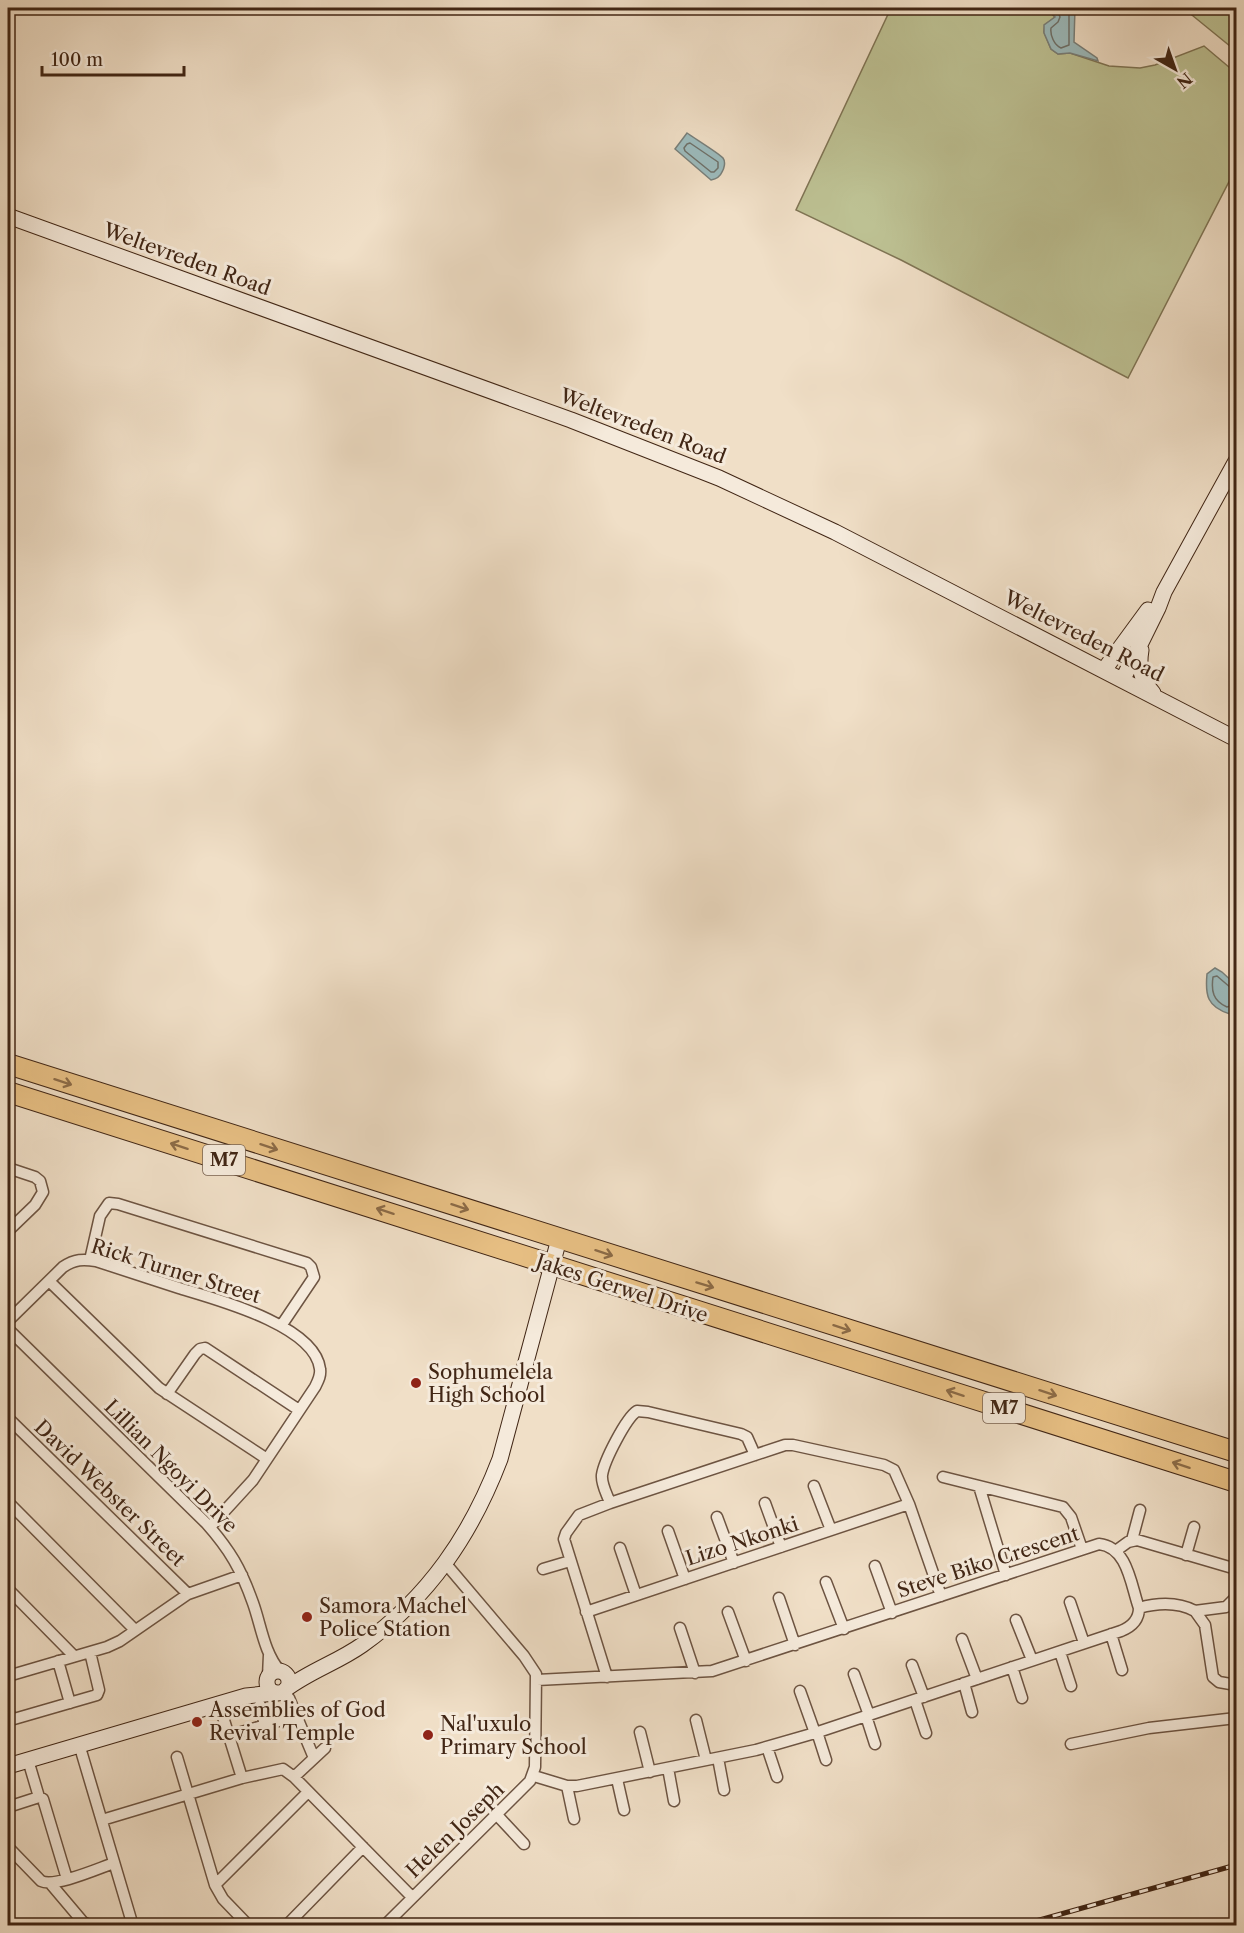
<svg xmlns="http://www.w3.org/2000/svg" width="1244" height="1933" font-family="'Libre Caslon Text',serif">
<rect width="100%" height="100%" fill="#f0dfc7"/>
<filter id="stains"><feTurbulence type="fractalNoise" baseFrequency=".00333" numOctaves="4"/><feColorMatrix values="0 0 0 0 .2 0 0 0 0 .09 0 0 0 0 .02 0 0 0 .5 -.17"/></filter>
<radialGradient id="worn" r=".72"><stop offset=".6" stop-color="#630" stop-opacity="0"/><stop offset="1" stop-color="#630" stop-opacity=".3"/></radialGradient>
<path fill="#bdc193" stroke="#7f7454" stroke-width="1.5" d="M 891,8 L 1025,8 L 1039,13 L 1051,13 L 1055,17 L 1045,25 L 1044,32 L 1051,49 L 1058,54 L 1070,53 L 1109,66 L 1140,68 L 1155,65 L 1204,46 L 1236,73 L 1236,168 L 1128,378 L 901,260 L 796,210 Z
M 1182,8 L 1236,8 L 1236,51 L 1187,11 Z"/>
<path fill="#9cbbbd" stroke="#787f7a" stroke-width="1.5" d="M 1025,8 L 1075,8 L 1074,42 L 1097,58 L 1098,61 L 1070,53 L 1058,54 L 1051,49 L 1044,33 L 1044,25 L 1055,17 L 1051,13 L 1039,13 Z
M 687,133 C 694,138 720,154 723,158 C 726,162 724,169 722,172 C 720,177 716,179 711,180 L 675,149 Z
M 1215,968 L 1222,972 L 1236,985 L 1236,1005 L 1230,1014 C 1207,1007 1205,995 1207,974 Z"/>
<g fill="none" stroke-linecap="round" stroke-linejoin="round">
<path stroke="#6e7069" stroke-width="1.5" d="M 1052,8 L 1058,12 L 1060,17 L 1058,22 L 1051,28 C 1050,35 1054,45 1061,48 L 1069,45 L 1069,8
M 687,144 L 690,143 L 718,162 L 718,168 L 714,172 L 711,172 L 685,151 L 684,148 Z
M 1236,989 L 1231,988 L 1217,976 L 1213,977 C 1211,991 1213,1001 1227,1007 L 1236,1004"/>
<g stroke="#6d5442" stroke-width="13">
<path id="street" d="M 8,1168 L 35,1177 L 40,1181 L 43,1192 L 35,1205 L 8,1231
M 90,1260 L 100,1216 L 109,1203 L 118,1204 L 307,1263 L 311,1267 L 314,1277 L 281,1326
M 49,1281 L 159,1388 L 267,1459
M 8,1321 L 63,1267 C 75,1259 83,1259 96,1261 C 124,1270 151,1279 179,1288 C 215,1299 315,1325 320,1369 C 321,1376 318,1381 315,1387 L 253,1480 L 210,1527
M 8,1329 L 206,1523 C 230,1550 241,1569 253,1603 C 261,1625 264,1653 280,1671
M 167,1394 L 195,1354 L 200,1349 L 205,1348 L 299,1410
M 8,1418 L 188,1594
M 943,1477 L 1063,1507 L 1071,1517 L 1082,1549
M 814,1486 L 831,1530
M 979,1486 L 1006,1575
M 8,1502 L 135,1630
M 610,1503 C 607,1494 601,1484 602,1475 C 604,1461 626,1418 637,1411 L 648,1412 L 741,1434 L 747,1437 L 755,1455
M 765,1503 L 781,1547
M 717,1517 L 734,1563
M 668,1531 L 685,1579
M 1132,1540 L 1140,1510
M 620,1548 L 636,1595
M 1117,1550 L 1128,1542 L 1137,1540 L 1236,1569
M 1186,1555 L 1194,1527
M 875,1566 L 892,1613
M 543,1569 L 570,1561
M 826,1582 L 844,1629
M 8,1589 L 74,1656
M 779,1598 L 795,1645
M 1070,1602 L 1084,1643
M 1139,1608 C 1157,1603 1178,1602 1195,1611 L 1205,1625 L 1213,1677 L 1219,1682 L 1236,1685
M 1195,1611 L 1226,1607 L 1236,1597
M 586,1612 L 909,1504
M 728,1612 L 746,1661
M 1016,1620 L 1032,1660
M 680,1628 L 695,1673
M 1111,1634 L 1122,1670
M 962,1639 L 977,1679
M 1060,1652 L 1071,1686
M 58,1661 L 70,1703
M 912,1665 L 924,1697
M 1012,1667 L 1022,1698
M 854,1674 L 869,1715
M 8,1676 L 107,1647 L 120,1641 L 188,1594 L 242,1575
M 268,1676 L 269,1655
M 607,1677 L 564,1539 L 566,1533 L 579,1515 L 610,1503 L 785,1445 L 793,1445 L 884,1465 L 894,1470 L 909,1504 L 941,1596
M 964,1683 L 972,1712
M 800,1691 L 815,1733
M 289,1698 L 314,1758
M 915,1700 L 926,1733
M 260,1705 L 265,1725
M 8,1708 L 10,1717 L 14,1719 L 97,1695 L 99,1690 L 90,1652
M 866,1716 L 875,1744
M 223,1717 L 242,1778
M 696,1720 L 706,1760
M 640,1732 L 650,1772
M 817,1732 L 826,1760
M 228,1736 L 296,1716
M 79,1744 L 133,1926
M 1071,1744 L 1149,1728 L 1236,1718
M 767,1747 L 777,1777
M 177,1757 L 215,1885 L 223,1899 L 249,1926
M 718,1758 L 724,1790
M 28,1760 L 39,1797
M 668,1768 L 674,1801
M 534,1776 L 567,1786 L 577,1786 L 756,1750 L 815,1733 L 1121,1631 C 1131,1627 1139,1620 1139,1608 C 1131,1586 1128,1547 1099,1544 L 712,1671 L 537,1680
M 294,1777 L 325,1748
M 617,1779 L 624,1810
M 567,1786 L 574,1819
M 8,1807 L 39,1797 L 43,1799 L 67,1879
M 497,1815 L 524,1844
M 102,1820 L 242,1778 L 283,1769 L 294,1777 L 412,1897
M 8,1847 L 41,1881 C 55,1888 99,1868 114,1863
M 50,1883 L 83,1922 L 90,1926
M 215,1885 L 308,1792
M 286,1926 L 363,1847
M 384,1926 L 530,1781 L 535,1767 L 536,1674 L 524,1656 L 446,1564"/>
</g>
<g stroke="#412615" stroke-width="17">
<path id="secondary" d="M 8,216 L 571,420 L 719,478 L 835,532 L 1236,739
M 1141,650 C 1138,668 1141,679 1153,693
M 1104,670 L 1148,610
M 1123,679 L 1158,608 L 1164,592 L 1236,461
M267 1682a11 11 0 1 1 22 0a11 11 0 1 1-22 0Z
M 286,1689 C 310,1671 338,1662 362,1645 C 429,1597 471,1535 500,1459 L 559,1239
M 8,1766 L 246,1696 L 274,1693"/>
</g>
<g stroke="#412615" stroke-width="22">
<path id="highway" d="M 8,1064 L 1236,1452
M 8,1092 L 1236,1482"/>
</g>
<use href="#street" stroke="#f5eadb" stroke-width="10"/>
<use href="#secondary" stroke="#f5eadb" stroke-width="15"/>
<use href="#highway" stroke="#e8c084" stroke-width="20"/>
<g stroke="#412615" stroke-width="5">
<path id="rail" d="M 1018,1926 L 1236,1865"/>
</g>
<use href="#rail" stroke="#f5eadb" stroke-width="3" stroke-dasharray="9" stroke-linecap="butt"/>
</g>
<defs><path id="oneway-shaft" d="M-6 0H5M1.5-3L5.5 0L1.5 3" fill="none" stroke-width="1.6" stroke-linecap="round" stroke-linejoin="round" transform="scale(1.5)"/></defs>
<g stroke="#8c6b47">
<use href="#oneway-shaft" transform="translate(63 1082) rotate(18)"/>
<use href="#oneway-shaft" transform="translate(179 1146) rotate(-162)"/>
<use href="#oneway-shaft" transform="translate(269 1147) rotate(18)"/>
<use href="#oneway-shaft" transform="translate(460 1207) rotate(18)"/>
<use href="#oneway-shaft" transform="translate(385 1211) rotate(-162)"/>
<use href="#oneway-shaft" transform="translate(604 1253) rotate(18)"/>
<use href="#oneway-shaft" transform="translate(705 1285) rotate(17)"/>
<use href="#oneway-shaft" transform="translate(842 1328) rotate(18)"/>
<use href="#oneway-shaft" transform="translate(955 1393) rotate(-162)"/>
<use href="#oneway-shaft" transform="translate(1048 1393) rotate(18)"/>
<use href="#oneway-shaft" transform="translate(1181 1465) rotate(-162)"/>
</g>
<g fill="#8f2418" stroke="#f5eadb" stroke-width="2">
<circle cx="416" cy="1383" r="6"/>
<circle cx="307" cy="1617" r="6"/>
<circle cx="197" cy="1722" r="6"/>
<circle cx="428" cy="1735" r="6"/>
</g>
<g text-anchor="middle" stroke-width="6" stroke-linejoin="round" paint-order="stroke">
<g fill="#f5eadb" stroke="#776150" stroke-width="1.5">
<rect x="203" y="1145" width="42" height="30" rx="4.5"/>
<rect x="983" y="1393" width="42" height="30" rx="4.5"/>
</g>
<g font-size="18" font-weight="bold" fill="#412615">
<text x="224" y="1166">M7</text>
<text x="1004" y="1414">M7</text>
</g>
<g font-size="20" fill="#412615" stroke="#f5eadb">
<text transform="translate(187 259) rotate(20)" y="7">Weltevreden Road</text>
<text transform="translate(643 426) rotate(21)" y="7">Weltevreden Road</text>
<text transform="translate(1084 636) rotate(27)" y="7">Weltevreden Road</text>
<text transform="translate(176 1271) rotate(17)" y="7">Rick Turner Street</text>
<text transform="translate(622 1288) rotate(18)" y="7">Jakes Gerwel Drive</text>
<text transform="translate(171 1466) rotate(45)" y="7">Lillian Ngoyi Drive</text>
<text transform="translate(110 1493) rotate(44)" y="7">David Webster Street</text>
<text transform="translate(742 1541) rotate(-18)" y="7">Lizo Nkonki</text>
<text transform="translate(988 1562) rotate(-18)" y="7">Steve Biko Crescent</text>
<text transform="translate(455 1830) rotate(-44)" y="7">Helen Joseph</text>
</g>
<g font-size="20" fill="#412615" stroke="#f5eadb" text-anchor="start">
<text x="428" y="1379">Sophumelela<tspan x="428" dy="23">High School</tspan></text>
<text x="319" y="1613">Samora Machel<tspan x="319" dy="23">Police Station</tspan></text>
<text x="209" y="1717">Assemblies of God<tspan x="209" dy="23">Revival Temple</tspan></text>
<text x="440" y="1731">Nal'uxulo<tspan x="440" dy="23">Primary School</tspan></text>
</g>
</g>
<rect width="1244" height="1933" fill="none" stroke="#f0dfc7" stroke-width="30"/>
<rect x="9" y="9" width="1226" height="1915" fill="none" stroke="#412615" stroke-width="3"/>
<rect x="15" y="15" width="1214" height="1903" fill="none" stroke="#412615" stroke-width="1.5"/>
<g transform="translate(1175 69) rotate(140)" stroke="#f5eadb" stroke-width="4.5" paint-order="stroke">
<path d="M0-4.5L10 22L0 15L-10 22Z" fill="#412615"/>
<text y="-9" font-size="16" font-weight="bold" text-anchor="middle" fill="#412615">N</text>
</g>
<path d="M42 66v9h142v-9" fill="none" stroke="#412615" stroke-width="3"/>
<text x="51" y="66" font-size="18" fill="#412615" stroke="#f5eadb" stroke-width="4.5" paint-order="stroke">100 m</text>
<rect width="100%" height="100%" filter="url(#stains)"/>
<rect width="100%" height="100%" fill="url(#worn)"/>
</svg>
